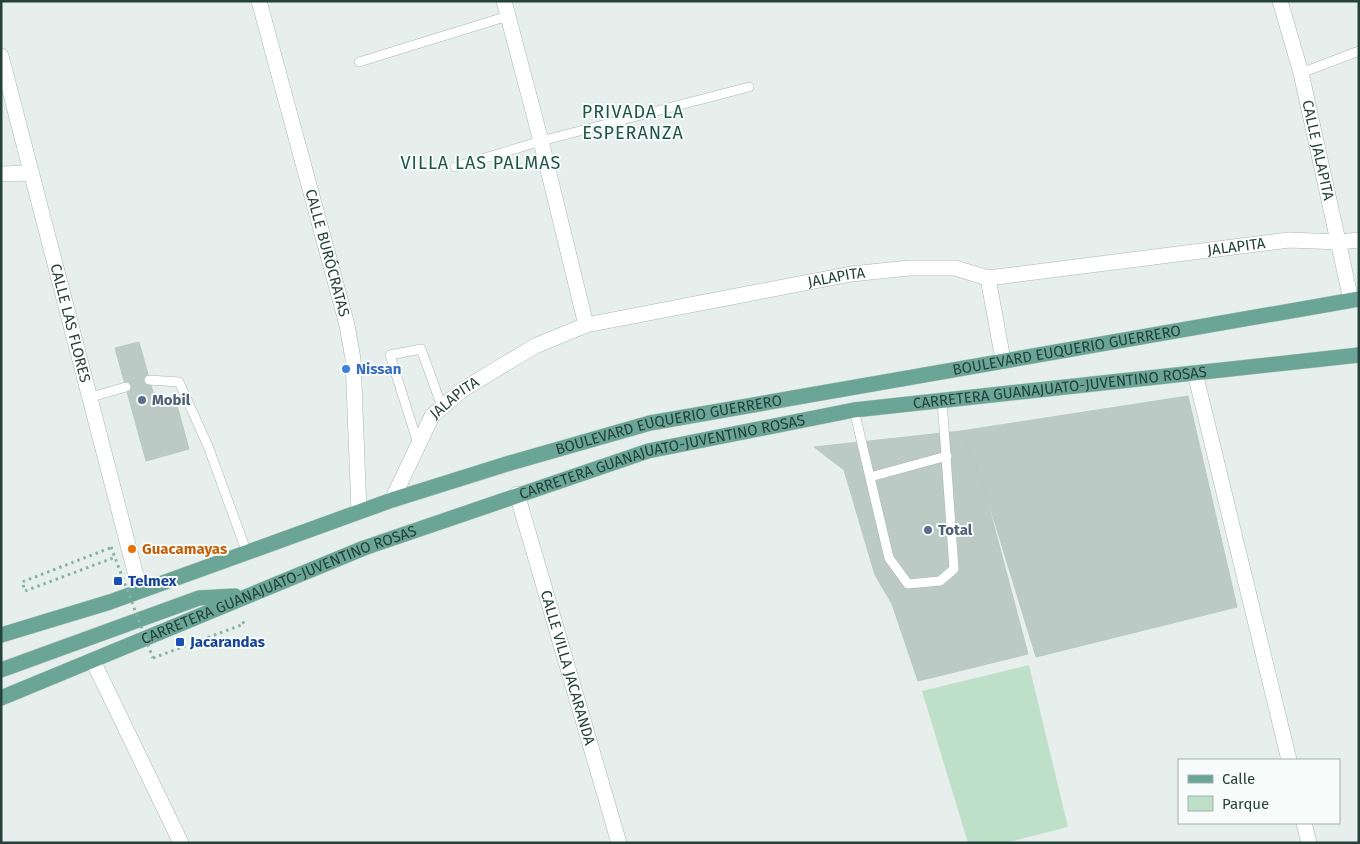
<svg xmlns="http://www.w3.org/2000/svg" width="1360" height="844" font-family="'Fira Sans',sans-serif">
<rect width="100%" height="100%" fill="#e6efeb"/>
<path fill="#bfe0c8" d="M 1029,665 L 1068,827 L 1005,843 L 968,843 L 922,691 Z"/>
<path fill="#bbcac4" stroke="#b8c9c2" d="M 139,342 L 156,403 L 175,398 L 189,449 L 146,461 L 115,348 Z
M 1188,396 L 1237,607 L 1036,657 L 983,484 L 961,431 Z
M 961,431 L 983,484 L 1028,654 L 918,681 L 892,604 L 875,575 L 844,470 L 814,447 Z"/>
<g fill="none" stroke-linecap="round" stroke-linejoin="round">
<g stroke="#a8b8b2" stroke-width="10">
<path id="service" d="M 359,62 L 508,16
M 1301,73 L 1359,51
M 455,167 L 541,141 L 749,87
M 149,380 L 179,382 L 208,446 L 247,553
M 91,397 L 126,387
M 854,410 L 889,558 L 908,584 L 940,581 L 954,569 L 942,400
M 418,444 L 390,355 L 421,349 L 442,407
M 870,477 L 947,456"/>
</g>
<g stroke="#a8b8b2" stroke-width="16">
<g id="minor">
<path id="s1" d="M 259,1 L 347,325 L 353,359 L 359,511"/>
<path d="M 504,1 L 541,141 L 586,325"/>
<path id="s2" d="M 1280,1 L 1301,73 L 1351,300"/>
<path id="s3" d="M 1,56 L 140,591"/>
<path d="M 1,174 L 30,173"/>
<path d="M 988,278 L 1003,360"/>
<path d="M 1195,373 L 1289,760"/>
<path id="s4" d="M 517,494 L 619,843"/>
<path id="s5" d="M 392,500 L 432,416 L 462,390 L 535,346 L 586,325 L 851,274 L 909,268 L 955,268 L 988,278 L 1289,240 L 1339,242 L 1359,240"/>
<path d="M 93,661 L 181,843"/>
<path d="M 1304,823 L 1309,843"/>
</g>
</g>
<g stroke="#c2cac8" stroke-width="16">
<g id="primary">
<path id="s6" d="M 1,635 L 110,602 L 392,500 L 510,463 L 650,423 L 1359,299"/>
<path d="M 1,670 L 199,598 L 235,596"/>
<path id="s7" d="M 1,698 L 364,548 L 648,451 L 854,410 L 1359,355"/>
</g>
</g>
<path stroke="#86b3a5" stroke-width="3" stroke-dasharray="2.5 4" stroke-linecap="butt" d="M 110,548 L 22,582 L 25,591 L 113,558
M 153,658 L 244,624 L 241,618"/>
<use href="#service" stroke="#fff" stroke-width="9"/>
<use href="#minor" stroke="#fff" stroke-width="15"/>
<use href="#primary" stroke="#6aa596" stroke-width="15"/>
<path stroke="#86b3a5" stroke-width="3" stroke-dasharray="2.5 4" stroke-linecap="butt" d="M 111,547 L 153,658"/>
</g>
<circle fill="#3f7fe0" stroke="#f7fbf9" stroke-width="2" cx="346" cy="369" r="5"/>
<g fill="#5c6f8a" stroke="#f7fbf9" stroke-width="2">
<circle cx="142" cy="400" r="5"/>
<circle cx="928" cy="530" r="5"/>
</g>
<circle fill="#e8710a" stroke="#f7fbf9" stroke-width="2" cx="132" cy="549" r="5"/>
<g fill="#1a4fb4" stroke="#f7fbf9" stroke-width="2">
<rect x="113" y="576" width="10" height="10" rx="2.5"/>
<rect x="175" y="637" width="10" height="10" rx="2.5"/>
</g>
<g text-anchor="middle" stroke-width="4" stroke-linejoin="round" paint-order="stroke">
<g font-size="15" fill="#24423a" stroke="#f7fbf9">
<text dy="5" stroke="none"><textPath href="#s2" startOffset="154">CALLE JALAPITA</textPath></text>
<text dy="5" stroke="none"><textPath href="#s5" startOffset="932">JALAPITA</textPath></text>
<text dy="5" stroke="none"><textPath href="#s1" startOffset="261">CALLE BURÓCRATAS</textPath></text>
<text dy="5" stroke="none"><textPath href="#s5" startOffset="528">JALAPITA</textPath></text>
<text dy="5" stroke="none"><textPath href="#s3" startOffset="276">CALLE LAS FLORES</textPath></text>
<text dy="5" stroke="none"><textPath href="#s6" startOffset="1106">BOULEVARD EUQUERIO GUERRERO</textPath></text>
<text dy="5" stroke="none"><textPath href="#s7" startOffset="1110">CARRETERA GUANAJUATO-JUVENTINO ROSAS</textPath></text>
<text dy="5" stroke="none"><textPath href="#s5" startOffset="122">JALAPITA</textPath></text>
<text dy="5" stroke="none"><textPath href="#s6" startOffset="701">BOULEVARD EUQUERIO GUERRERO</textPath></text>
<text dy="5" stroke="none"><textPath href="#s7" startOffset="705">CARRETERA GUANAJUATO-JUVENTINO ROSAS</textPath></text>
<text dy="5" stroke="none"><textPath href="#s7" startOffset="300">CARRETERA GUANAJUATO-JUVENTINO ROSAS</textPath></text>
<text dy="5" stroke="none"><textPath href="#s4" startOffset="181">CALLE VILLA JACARANDA</textPath></text>
</g>
<g font-size="15" font-weight="bold" fill="#366cbe" stroke="#f7fbf9" text-anchor="start">
<text x="356" y="374">Nissan</text>
</g>
<g font-size="15" font-weight="bold" fill="#4e5e75" stroke="#f7fbf9" text-anchor="start">
<text x="152" y="405">Mobil</text>
<text x="938" y="535">Total</text>
</g>
<g font-size="15" font-weight="bold" fill="#c56008" stroke="#f7fbf9" text-anchor="start">
<text x="142" y="554">Guacamayas</text>
</g>
<g font-size="15" font-weight="bold" fill="#164399" stroke="#f7fbf9" text-anchor="start">
<text x="128" y="586">Telmex</text>
<text x="190" y="647">Jacarandas</text>
</g>
<g font-size="18" letter-spacing="1" fill="#1f5548" stroke="#f7fbf9">
<text x="633" y="118">PRIVADA LA<tspan x="633" dy="21">ESPERANZA</tspan></text>
<text x="481" y="169">VILLA LAS PALMAS</text>
</g>
</g>
<rect width="1360" height="844" fill="none" stroke="#24423a" stroke-width="5"/>
<rect x="1178" y="759" width="162" height="65" fill="#f7fbf9" stroke="#a3b1ad"/>
<rect x="1188" y="775" width="25" height="8" fill="#6aa596" stroke="#a3b1ad"/>
<text x="1222" y="784" font-size="15" fill="#24423a">Calle</text>
<rect x="1188" y="796" width="25" height="15" fill="#bfe0c8" stroke="#a3b1ad"/>
<text x="1222" y="809" font-size="15" fill="#24423a">Parque</text>
</svg>
